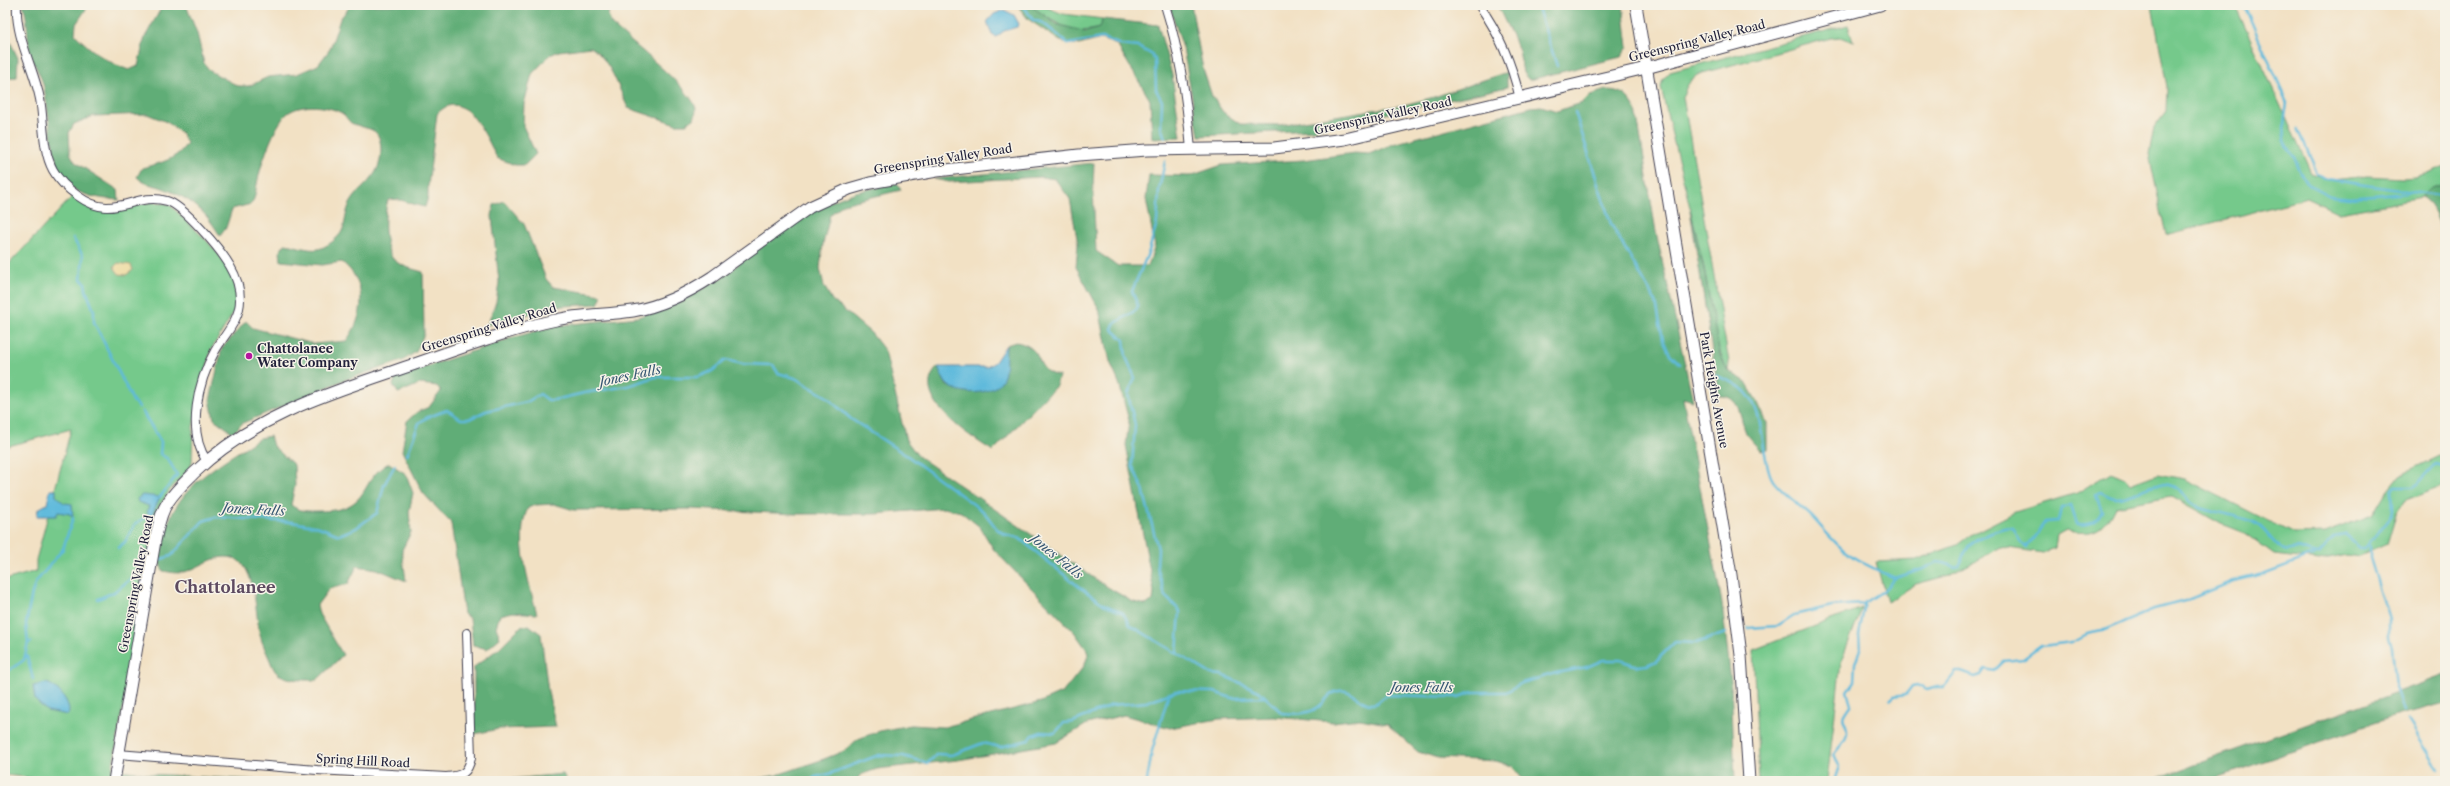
<svg xmlns="http://www.w3.org/2000/svg" width="2450" height="786" font-family="'Libre Caslon Text',serif">
<rect width="100%" height="100%" fill="#f7f3e8"/>
<filter id="ink" filterUnits="userSpaceOnUse"><feTurbulence type="fractalNoise" baseFrequency=".025" numOctaves="2"/><feDisplacementMap in="SourceGraphic" scale="8" xChannelSelector="R" yChannelSelector="G"/><feConvolveMatrix kernelMatrix="1 2 1 2 8 2 1 2 1" color-interpolation-filters="sRGB"/></filter>
<filter id="wash" filterUnits="userSpaceOnUse"><feTurbulence type="fractalNoise" baseFrequency=".012" numOctaves="4" result="noise"/><feDisplacementMap in="SourceGraphic" scale="16" xChannelSelector="R" yChannelSelector="G"/><feGaussianBlur stdDeviation="0.9" result="paint"/><feColorMatrix in="noise" values="0 0 0 0 0 0 0 0 0 0 0 0 0 0 0 0 0 1.4 0 .05"/><feComposite in="paint" operator="in"/></filter>
<g filter="url(#wash)">
<rect width="100%" height="100%" fill="#f2e1c4"/>
<path fill="#75c98b" stroke="#4c7663" d="M 1030,5 L 1041,5 L 1063,14 L 1103,19 L 1099,28 C 1072,37 1051,20 1030,5 Z
M 2152,5 L 2235,5 L 2311,173 L 2331,180 L 2367,176 L 2403,178 L 2416,177 L 2445,166 L 2445,184 L 2432,188 L 2422,198 L 2339,213 L 2307,198 L 2166,235 L 2149,154 L 2154,127 L 2166,111 L 2167,87 Z
M 1848,25 L 1853,42 L 1840,37 L 1831,38 L 1699,74 C 1689,80 1686,86 1683,97 L 1729,362 L 1728,371 C 1712,339 1711,303 1704,268 C 1691,207 1674,147 1661,87 L 1663,79 L 1670,72 Z
M 73,196 L 94,209 L 106,211 L 152,202 L 169,204 L 207,241 L 220,256 L 235,282 L 237,300 L 235,310 L 211,350 L 193,427 L 192,462 L 190,468 L 170,490 L 158,509 L 110,781 L 62,781 L 5,775 L 5,580 L 36,571 L 36,560 L 71,429 L 5,447 L 5,268 Z
M 2442,455 L 2445,456 L 2445,486 L 2404,501 L 2396,514 L 2387,544 L 2360,556 L 2347,554 L 2319,560 L 2274,555 L 2244,533 L 2221,524 L 2171,496 L 2115,506 C 2103,532 2094,535 2066,531 L 2057,536 L 2055,548 L 2043,553 L 2001,547 L 1950,575 L 1916,584 L 1887,602 L 1876,562 L 1916,560 L 1957,545 L 1972,534 L 2015,512 L 2077,493 L 2111,472 L 2125,478 L 2130,484 L 2157,474 L 2185,479 L 2294,534 L 2324,533 L 2372,515 L 2384,495 L 2400,475 Z
M 1862,608 L 1841,662 L 1827,781 L 1759,781 L 1753,650 Z"/>
<path fill="#60ad77" stroke="#416859" d="M 23,5 L 89,5 L 76,24 L 75,34 C 90,50 108,63 129,70 L 138,66 L 145,37 L 163,5 L 186,5 L 197,33 L 204,63 L 210,71 L 238,86 L 249,86 L 268,77 L 297,74 L 318,65 L 330,49 L 340,19 L 351,5 L 612,5 L 608,14 L 611,24 C 627,39 694,91 696,109 C 696,112 695,116 694,119 L 686,124 L 676,124 L 628,108 C 618,87 611,61 591,47 L 559,51 L 550,55 L 532,74 L 524,104 L 523,126 L 536,154 L 525,165 L 515,165 L 497,158 C 487,138 464,84 437,114 L 428,186 L 428,197 L 425,207 C 411,205 401,197 388,200 C 383,215 383,248 394,260 C 402,267 413,269 423,272 L 424,334 L 416,352 L 402,361 L 344,380 L 243,423 L 233,433 L 214,419 L 210,400 L 222,348 L 246,321 L 253,328 L 314,344 L 346,341 C 365,317 368,282 342,262 L 322,265 L 281,261 L 280,251 L 285,244 C 294,245 309,251 318,249 C 325,248 339,238 342,231 C 346,223 345,211 351,202 C 362,184 380,178 381,152 C 381,125 369,131 351,123 C 348,121 346,116 343,114 C 330,105 301,103 288,113 C 274,124 260,167 257,184 C 255,193 256,197 251,204 L 232,209 L 226,228 L 220,236 C 205,210 192,200 165,189 C 154,184 146,186 137,177 L 142,168 C 160,163 177,160 187,143 L 182,134 L 167,122 L 147,114 L 94,116 L 74,124 L 69,133 L 70,153 L 75,162 L 118,190 L 119,200 C 102,199 77,196 65,182 C 52,168 49,106 43,84 C 40,72 30,60 29,47 C 27,32 28,19 23,5 Z
M 1017,5 L 1030,5 L 1056,24 L 1086,32 L 1099,28 L 1103,19 L 1158,25 L 1172,75 L 1181,137 L 1152,138 L 1150,100 L 1117,45 L 1101,39 L 1079,45 L 1060,41 L 1028,19 Z
M 1169,5 L 1191,5 L 1203,69 L 1212,96 L 1223,112 L 1240,124 L 1279,125 L 1404,105 L 1434,97 L 1507,72 L 1507,87 L 1313,130 L 1199,136 L 1183,48 Z
M 1497,5 L 1623,5 L 1628,47 L 1621,57 L 1529,80 L 1523,73 L 1519,50 Z
M 5,31 L 18,58 L 17,77 L 5,78 Z
M 1606,90 C 1622,90 1629,96 1636,110 L 1656,232 L 1693,401 L 1683,398 L 1722,603 L 1731,681 L 1735,781 L 1524,781 L 1512,766 L 1496,761 L 1438,758 L 1418,752 L 1387,724 L 1360,719 L 1333,722 L 1274,717 L 1218,719 L 1170,728 L 1124,715 L 1087,724 L 1056,743 L 958,760 L 877,769 L 860,775 L 856,781 L 745,781 L 777,775 L 824,759 L 844,751 L 858,739 L 879,731 L 911,725 L 944,727 L 1041,702 L 1063,692 L 1084,666 L 1089,653 L 1075,633 L 994,550 L 980,527 L 961,512 L 944,508 L 876,514 L 796,514 L 691,509 L 574,510 L 554,504 L 535,505 L 528,508 C 514,537 529,583 537,614 L 513,612 L 500,615 L 496,627 L 500,638 L 487,649 L 473,645 L 470,619 L 464,614 L 451,523 L 423,493 L 402,451 L 407,421 L 417,412 L 429,407 L 441,391 L 437,386 L 420,384 L 398,393 L 393,385 L 396,377 L 512,338 L 554,326 L 638,317 L 680,302 L 724,276 L 770,238 L 822,205 L 856,192 L 897,183 L 901,190 L 843,204 L 830,215 L 823,244 L 820,268 L 824,286 L 832,300 L 871,333 L 885,351 L 906,440 L 918,456 L 1101,583 L 1131,601 L 1146,605 L 1153,600 L 1154,592 L 1126,445 L 1129,421 L 1119,383 L 1110,362 L 1099,309 L 1076,267 L 1078,244 L 1070,199 L 1055,179 L 1041,177 L 949,182 L 934,179 L 1094,163 L 1093,189 L 1096,251 L 1118,266 L 1148,266 L 1155,246 L 1146,199 L 1149,175 L 1190,176 L 1222,165 L 1304,160 L 1354,153 L 1369,154 L 1393,144 L 1531,107 L 1541,106 L 1557,111 L 1582,103 L 1590,95 Z
M 2445,184 L 2445,260 C 2441,241 2441,208 2422,198 L 2432,188 Z
M 504,201 L 524,224 L 546,279 L 553,287 L 602,295 L 598,304 L 547,307 L 518,318 L 487,325 L 496,302 L 499,282 L 492,216 L 494,205 Z
M 1690,210 L 1704,269 L 1720,355 L 1728,371 L 1745,381 L 1758,403 L 1767,423 L 1767,449 L 1760,450 C 1756,445 1750,440 1747,435 C 1739,419 1742,395 1719,396 Z
M 1016,342 C 1048,348 1031,371 1059,376 L 1056,386 L 993,451 C 971,437 907,397 938,367 L 947,386 L 1004,376 L 1006,345 Z
M 270,436 L 273,446 L 294,465 L 295,485 L 291,505 C 300,512 308,511 320,511 C 373,511 358,479 389,463 L 406,474 L 413,493 L 409,512 L 411,532 L 402,550 L 406,581 L 377,569 L 357,566 L 348,584 L 329,589 L 317,605 L 319,614 L 343,655 L 317,680 C 304,680 290,681 278,674 C 274,671 271,663 269,658 C 266,651 262,643 260,635 C 255,616 257,565 233,558 C 215,553 200,568 184,572 C 177,574 170,572 163,571 L 159,562 C 163,547 165,528 172,514 C 190,478 228,459 260,438 Z
M 529,625 L 541,634 L 548,692 L 556,727 L 499,729 L 474,734 L 474,667 L 498,649 L 520,627 Z
M 2445,675 L 2445,703 L 2389,718 L 2207,781 L 2149,781 Z
M 122,770 L 149,774 L 277,781 L 121,781 Z
M 563,774 L 567,781 L 492,781 Z"/>
<path fill="#eeda9e" stroke="#887e6c" d="M 118,263 L 131,265 L 133,270 L 126,275 L 119,274 L 114,267 Z"/>
<path fill="#5fbadc" stroke="#406e8c" d="M 1004,10 L 1014,15 L 1019,24 L 1017,27 L 1004,31 L 996,37 L 992,35 L 987,22 L 994,14 Z
M 1006,345 C 1005,354 1007,367 1004,376 C 997,396 963,396 949,386 C 944,383 941,373 938,367 L 987,367 L 995,362 Z
M 50,490 L 56,490 L 56,496 L 64,503 L 72,504 L 73,518 L 70,514 L 58,512 L 56,516 L 37,516 L 38,509 L 47,504 Z
M 142,495 L 160,497 L 152,515 L 149,515 L 147,511 L 149,506 L 138,502 L 137,499 Z
M 46,683 C 57,685 73,705 68,715 L 47,711 L 35,700 L 33,686 Z"/>
<g fill="none" stroke-linecap="round" stroke-linejoin="round">
<path stroke="#5fbadc" stroke-width="2.5" d="M 1023,5 L 1033,20 L 1043,23 L 1069,44 L 1102,38 L 1121,45 L 1138,47 L 1151,54 L 1155,60 L 1156,90 L 1162,101 L 1161,127 L 1165,138
M 1537,5 L 1557,66
M 2244,5 L 2287,103 L 2284,124 L 2285,141 L 2308,184 L 2331,196 L 2350,198 L 2408,193
M 1575,112 L 1611,224 L 1656,302 L 1663,340 L 1670,354 L 1680,364
M 2298,128 L 2317,173 L 2326,179 L 2445,197
M 1165,161 L 1159,190 L 1157,222 L 1149,251 L 1132,291 L 1138,306 L 1136,310 L 1114,324 L 1112,329 L 1124,340 L 1126,357 L 1135,378 L 1128,394 L 1135,425 L 1132,465 L 1143,489 L 1158,549 L 1157,566 L 1165,596 L 1180,611 L 1177,653
M 73,238 L 83,256 L 81,279 L 85,283 L 86,290 L 94,311 L 94,321
M 94,322 L 133,401 L 139,407
M 1715,376 C 1761,387 1759,421 1766,459 C 1768,467 1769,476 1774,482 C 1785,495 1798,504 1810,515 C 1822,527 1833,542 1846,552 C 1861,563 1878,571 1895,578
M 142,411 L 161,442
M 407,455 L 419,423 L 426,418 L 447,410 L 461,419 L 469,419 L 486,411 L 527,402 L 540,394 L 548,400 L 554,400 L 584,393 L 628,386 L 655,377 L 698,377 L 712,371 L 726,360 L 743,364 L 773,365 L 778,373 L 795,378 L 827,397 L 851,419 L 909,457 L 984,512 L 997,529 L 1004,534 L 1019,538 L 1078,586 L 1105,605 L 1123,613 L 1130,625 L 1211,674 L 1222,675 L 1259,691 L 1282,713 C 1296,714 1311,715 1322,704 C 1327,698 1331,692 1339,691 C 1353,687 1364,711 1378,702 C 1381,700 1383,697 1387,695 L 1458,697 L 1473,692 L 1506,692 L 1522,683 L 1556,673 L 1587,667 L 1603,660 L 1620,660 L 1637,666 L 1647,665 L 1656,661 L 1675,642 L 1696,643 L 1726,633
M 160,497 L 177,475 L 168,459 L 160,454 L 161,443
M 2370,545 L 2370,558 L 2389,619 L 2389,637 L 2392,648 L 2396,687 L 2404,711
M 118,548 L 125,542 L 135,524 L 149,515
M 155,561 L 171,556 L 203,521 L 216,517 L 292,522 L 319,527 L 339,535 L 356,528 L 377,513 L 384,485 L 395,465
M 98,599 L 114,592 L 147,566
M 1748,628 L 1777,626 L 1794,615 L 1832,606 L 1863,604 L 1883,591 L 1895,578 L 1923,569 L 1937,562 L 1944,563 L 1954,567 L 1959,566 C 1963,559 1965,549 1971,544 C 1977,537 2004,525 2013,528 L 2021,543 L 2027,547 L 2045,522 L 2058,521 L 2061,507 L 2071,506 L 2077,524 C 2089,526 2097,522 2102,511 L 2096,494 L 2100,492 C 2106,494 2110,498 2117,498 C 2137,497 2150,478 2171,486 C 2182,490 2185,500 2195,505 C 2213,513 2234,514 2253,522 C 2264,527 2268,537 2277,545 C 2288,554 2292,546 2302,549 C 2309,551 2312,554 2319,554 L 2334,537 L 2345,535 L 2360,548 L 2365,548 L 2392,515 L 2393,510 L 2392,489 L 2395,487 L 2414,487 L 2435,464 L 2445,467
M 28,643 L 26,624 L 32,593 L 36,582 L 63,549 L 73,518
M 27,656 L 33,679
M 5,673 L 24,660 L 28,643 L 31,642
M 1891,700 L 1894,696 L 1906,694 L 1912,686 L 1917,685 L 1927,690 L 1937,687 L 1944,687 L 1956,672 L 1961,672 L 1975,677 L 1981,675 L 1985,669 L 1994,671 L 2004,661 L 2023,659 L 2041,646 L 2072,642 L 2087,634 L 2102,631 L 2154,609 L 2185,601 L 2234,581 L 2263,574 L 2314,555
M 2408,720 L 2439,769
M 810,781 L 815,777 L 829,774 L 879,755 L 903,756 L 928,763 L 937,754 L 952,755 L 983,743 L 1000,747 L 1029,740 L 1033,735 L 1041,732 L 1055,733 L 1064,723 L 1073,722 L 1112,705 L 1146,702 L 1176,691 L 1214,692 L 1232,698 L 1265,697
M 1147,781 L 1152,751 L 1169,693
M 1834,781 L 1839,766 L 1834,754 C 1838,748 1847,741 1847,733 C 1847,715 1836,724 1851,704 L 1847,691 L 1854,681 L 1855,663 L 1860,649 L 1859,635 L 1865,602"/>
</g>
</g>
<g filter="url(#ink)">
<g fill="none" stroke-linecap="round" stroke-linejoin="round">
<g stroke="#413f50" stroke-width="10">
<path id="minor" d="M 17,5 C 15,37 34,68 40,99 C 44,121 42,150 53,170 C 59,181 68,189 78,196 C 115,223 133,191 167,201 C 184,206 221,250 230,266 C 236,276 240,288 240,300 C 240,320 224,335 215,351 C 198,381 186,431 207,461
M 1165,5 C 1180,53 1187,100 1191,150
M 1479,5 C 1500,34 1512,64 1520,99
M 118,754 L 317,770 L 446,777 C 462,776 468,773 471,758 L 467,633"/>
</g>
<g stroke="#413f50" stroke-width="13">
<path id="secondary" d="M 1636,5 L 1731,575 L 1741,655 L 1749,781
M 114,781 L 155,541 C 158,528 160,513 168,502 C 175,491 185,482 194,473 C 255,414 336,391 415,364 C 461,348 508,330 556,320 C 581,314 607,315 633,311 C 662,306 688,293 712,277 L 810,207 L 849,189 L 870,183 L 937,171 L 1079,155 L 1147,150 L 1274,148 L 1345,139 L 1646,68 L 1880,5"/>
</g>
<use href="#minor" stroke="#fff" stroke-width="8"/>
<use href="#secondary" stroke="#fff" stroke-width="11"/>
</g>
</g>
<circle fill="#b5179e" stroke="#f7f3e8" stroke-width="1.5" cx="249" cy="356" r="4"/>
<g text-anchor="middle" stroke-width="3" stroke-linejoin="round" paint-order="stroke">
<g font-size="12" fill="#22223b" stroke="#f7f3e8">
<text transform="translate(1697 41) rotate(-14)" y="4">Greenspring Valley Road</text>
<text transform="translate(1383 116) rotate(-12)" y="4">Greenspring Valley Road</text>
<text transform="translate(943 159) rotate(-9)" y="4">Greenspring Valley Road</text>
<text transform="translate(489 328) rotate(-17)" y="4">Greenspring Valley Road</text>
<text transform="translate(1714 390) rotate(80)" y="4">Park Heights Avenue</text>
<text transform="translate(136 584) rotate(-79)" y="4">Greenspring Valley Road</text>
<text transform="translate(363 761) rotate(3)" y="4">Spring Hill Road</text>
</g>
<g font-size="12" font-weight="bold" fill="#22223b" stroke="#f7f3e8" text-anchor="start">
<text x="257" y="353">Chattolanee<tspan x="257" dy="14">Water Company</tspan></text>
</g>
<g font-size="13" font-style="italic" fill="#375773" stroke="#f7f3e8">
<text transform="translate(630 375) rotate(-12)" y="5">Jones Falls</text>
<text transform="translate(254 509) rotate(3)" y="5">Jones Falls</text>
<text transform="translate(1057 556) rotate(39)" y="5">Jones Falls</text>
<text x="1422" y="692">Jones Falls</text>
</g>
<g font-size="16" font-weight="bold" fill="#5d4a60" stroke="#f7f3e8">
<text x="225" y="593">Chattolanee</text>
</g>
</g>
<rect width="2450" height="786" fill="none" stroke="#f7f3e8" stroke-width="20"/>
</svg>
